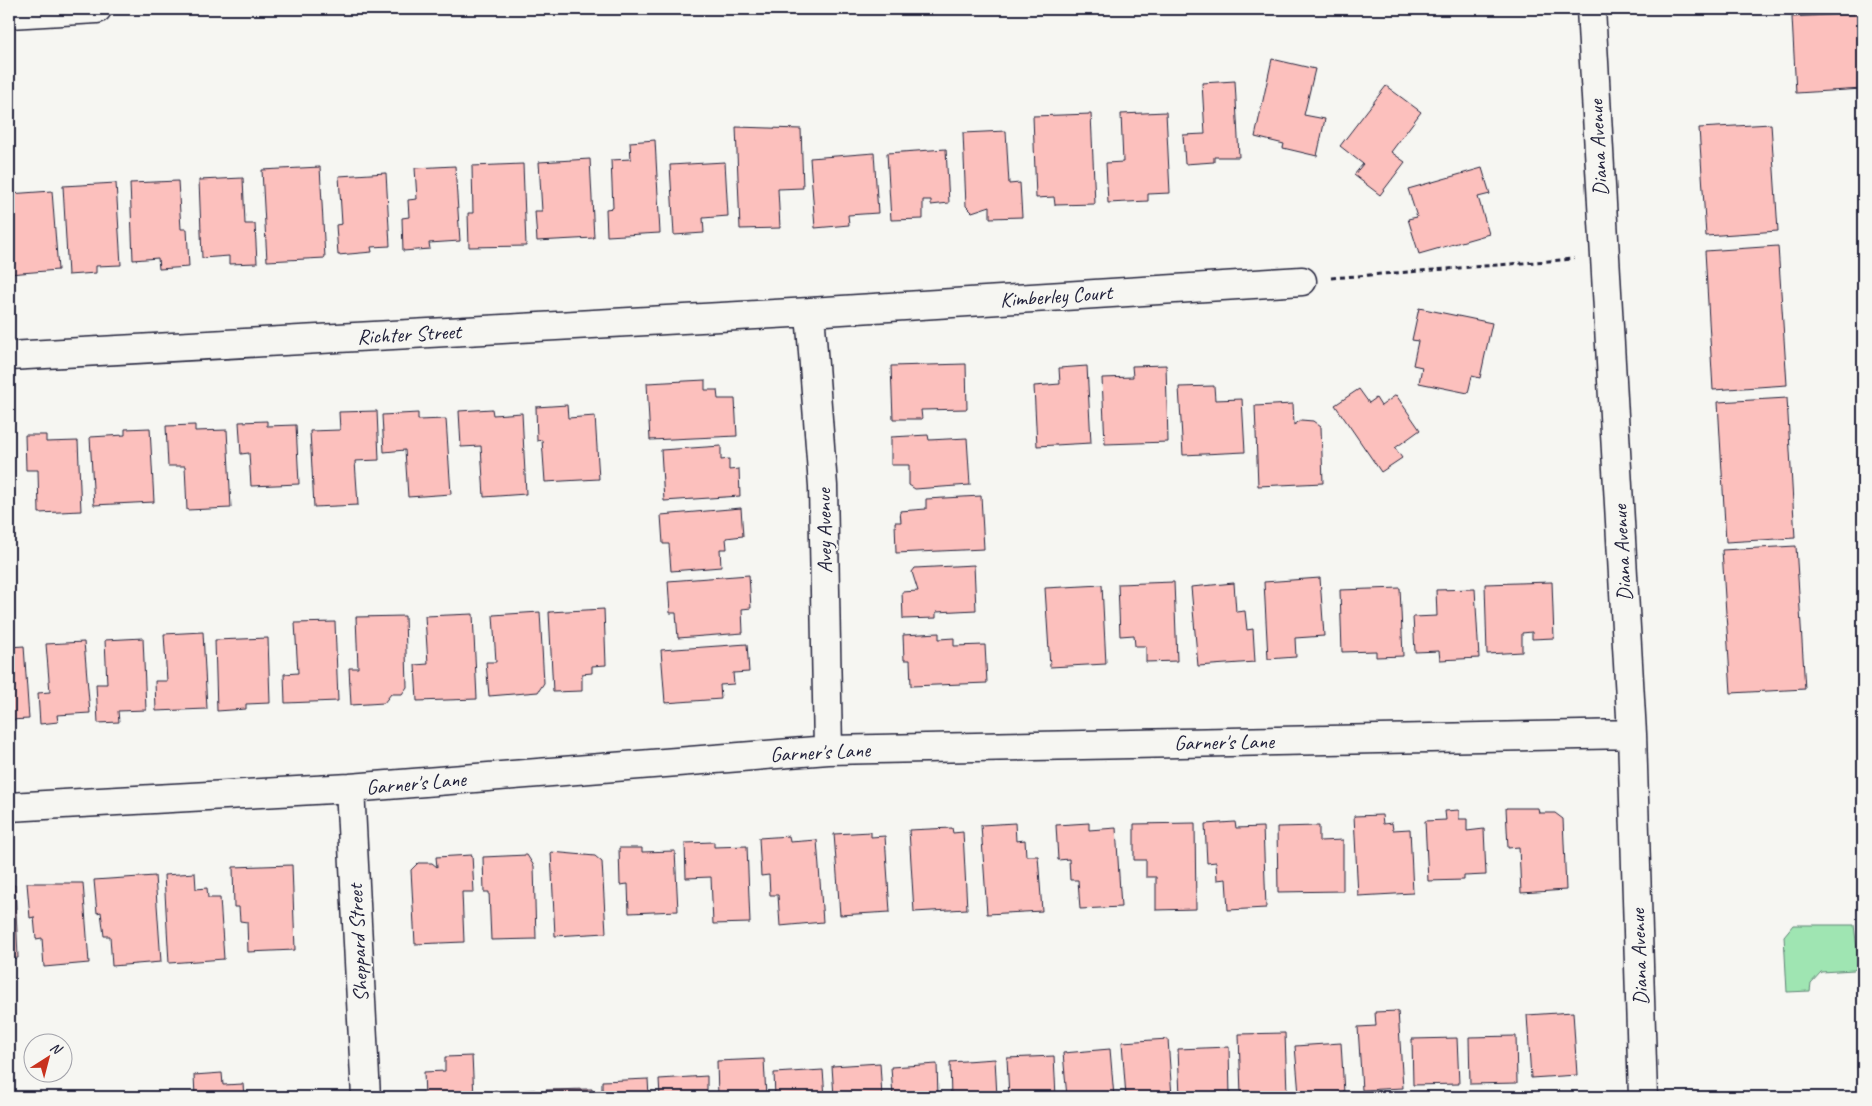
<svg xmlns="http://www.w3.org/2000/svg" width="1872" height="1106" font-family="Caveat,sans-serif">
<rect width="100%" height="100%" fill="#f6f6f2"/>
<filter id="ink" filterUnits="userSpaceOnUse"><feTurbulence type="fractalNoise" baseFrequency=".02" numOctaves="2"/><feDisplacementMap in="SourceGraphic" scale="10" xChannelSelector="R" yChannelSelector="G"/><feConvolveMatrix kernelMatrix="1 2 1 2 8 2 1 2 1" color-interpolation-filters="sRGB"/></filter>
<g filter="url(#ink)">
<path fill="#9fe5b2" stroke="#608476" d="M 1793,925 L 1854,925 L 1859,965 L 1854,970 L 1821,972 L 1811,983 L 1810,991 L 1787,992 L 1784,936 Z"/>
<path fill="#fcc0bd" stroke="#22223b" d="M 1863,13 L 1863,89 L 1796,93 L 1792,17 Z
M 1272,59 L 1315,69 L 1304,115 L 1325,119 L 1317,156 L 1283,148 L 1284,144 L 1255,137 Z
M 1235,81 L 1239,157 L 1214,157 L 1214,162 L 1185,164 L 1183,135 L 1205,134 L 1202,83 Z
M 1386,86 L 1421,112 L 1391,152 L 1405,162 L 1380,195 L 1354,175 L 1363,164 L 1340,146 Z
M 1166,112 L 1170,193 L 1148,194 L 1148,201 L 1108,203 L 1106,163 L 1123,162 L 1121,114 Z
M 1091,114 L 1095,204 L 1055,205 L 1054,197 L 1036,198 L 1033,116 Z
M 1771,124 L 1778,231 L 1706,236 L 1699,128 Z
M 736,127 L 801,129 L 803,188 L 778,189 L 780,228 L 740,229 Z
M 1006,131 L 1009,184 L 1020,183 L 1022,217 L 990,218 L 990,206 L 972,212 L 966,206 L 963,133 Z
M 655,140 L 660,233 L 607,236 L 606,209 L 613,208 L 611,160 L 631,159 L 630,142 Z
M 946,149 L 949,203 L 931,205 L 931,200 L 923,200 L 923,219 L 891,220 L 887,153 Z
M 874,153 L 878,213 L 848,215 L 849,225 L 815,228 L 810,158 Z
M 590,159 L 594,238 L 537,241 L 535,211 L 542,211 L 539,162 Z
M 725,162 L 728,216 L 703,218 L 704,233 L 674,235 L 670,165 Z
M 523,164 L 526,246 L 469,247 L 468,213 L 473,213 L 472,166 Z
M 455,166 L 460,241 L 429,243 L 430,249 L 403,251 L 402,218 L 409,217 L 408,200 L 417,199 L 415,168 Z
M 320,167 L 325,258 L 267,261 L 262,170 Z
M 1482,168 L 1490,194 L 1478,197 L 1489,234 L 1419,254 L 1408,219 L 1417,217 L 1408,189 Z
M 386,173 L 390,246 L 371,247 L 372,252 L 338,255 L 336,225 L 342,224 L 339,176 Z
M 243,178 L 245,224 L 255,224 L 257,263 L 229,264 L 229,256 L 202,258 L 199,180 Z
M 178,181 L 181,229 L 187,229 L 189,267 L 159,269 L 158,258 L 133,260 L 130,183 Z
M 116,183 L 121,265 L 96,266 L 96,273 L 68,275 L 63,186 Z
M 52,191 L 58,270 L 9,274 L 9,194 Z
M 1778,246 L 1787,385 L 1713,390 L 1705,251 Z
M 1419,308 L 1492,323 L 1480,378 L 1472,376 L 1468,393 L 1419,383 L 1422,367 L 1413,365 L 1418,341 L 1412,340 Z
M 966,364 L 967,409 L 921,410 L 922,419 L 893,419 L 891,366 Z
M 1166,365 L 1168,442 L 1105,444 L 1102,378 L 1133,377 L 1132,366 Z
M 1087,366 L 1091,443 L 1037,446 L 1034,386 L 1060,384 L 1059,368 Z
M 705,380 L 705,390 L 717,390 L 718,399 L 735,399 L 737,436 L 650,440 L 647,383 Z
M 1214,386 L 1215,400 L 1242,399 L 1245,452 L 1183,455 L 1179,387 Z
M 1359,389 L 1369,403 L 1376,398 L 1381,406 L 1396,395 L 1420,430 L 1395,448 L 1402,458 L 1381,472 L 1335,405 Z
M 1787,398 L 1795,538 L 1726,542 L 1718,402 Z
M 1293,404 L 1294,425 L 1301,420 L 1313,421 L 1321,427 L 1323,483 L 1258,486 L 1255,406 Z
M 567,405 L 568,418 L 595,416 L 599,479 L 545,482 L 542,440 L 537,441 L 536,407 Z
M 492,409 L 493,415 L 522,413 L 526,494 L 484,497 L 481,446 L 461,447 L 459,411 Z
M 377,411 L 379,460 L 355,461 L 358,505 L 314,507 L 310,431 L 340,430 L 339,412 Z
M 418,413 L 418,420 L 446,419 L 451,494 L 408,497 L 405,450 L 384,452 L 382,415 Z
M 267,421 L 267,426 L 296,425 L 299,484 L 251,486 L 249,453 L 241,454 L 239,422 Z
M 195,425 L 195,431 L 227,430 L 231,508 L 187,510 L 185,466 L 168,466 L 166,426 Z
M 150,428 L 154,502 L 94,505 L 90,437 L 125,435 L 125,429 Z
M 25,435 L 46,435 L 46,442 L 78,441 L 81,511 L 39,513 L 38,470 L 26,470 Z
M 928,435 L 929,440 L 967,438 L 970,485 L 915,489 L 909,485 L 909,465 L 891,465 L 891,437 Z
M 721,446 L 721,460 L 729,459 L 729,470 L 739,469 L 740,496 L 664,501 L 661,450 Z
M 981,496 L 984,549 L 896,553 L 895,522 L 901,522 L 900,511 L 926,509 L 926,499 Z
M 741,508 L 743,536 L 726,538 L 727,549 L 720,549 L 721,567 L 671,571 L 669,544 L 663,544 L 661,515 Z
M 1796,546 L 1805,689 L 1731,693 L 1722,550 Z
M 974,565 L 976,610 L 936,612 L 936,618 L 903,619 L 902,592 L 918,591 L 912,572 L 915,568 Z
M 749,575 L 751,608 L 742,609 L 743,633 L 678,638 L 676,613 L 670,613 L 668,581 Z
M 1320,578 L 1324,636 L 1295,638 L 1296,657 L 1268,659 L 1264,582 Z
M 1174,582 L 1177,661 L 1146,662 L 1146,646 L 1135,646 L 1134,635 L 1120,636 L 1118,584 Z
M 1552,582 L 1554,638 L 1532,639 L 1532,632 L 1522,633 L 1522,652 L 1487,654 L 1485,584 Z
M 1234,583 L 1236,612 L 1245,611 L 1247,630 L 1253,629 L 1255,662 L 1198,666 L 1191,587 Z
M 1102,585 L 1106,664 L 1050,667 L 1045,588 Z
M 1400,588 L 1403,656 L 1376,657 L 1376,651 L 1342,652 L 1340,590 Z
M 1475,589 L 1479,658 L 1440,660 L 1439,651 L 1415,652 L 1413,617 L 1437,616 L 1436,590 Z
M 604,609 L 606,665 L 592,666 L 592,673 L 582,674 L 582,691 L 553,692 L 549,612 Z
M 540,612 L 544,683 L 538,692 L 489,696 L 486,662 L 496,662 L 493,615 Z
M 473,614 L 477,699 L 417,701 L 415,665 L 428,664 L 425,616 Z
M 405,616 L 407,687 L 402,694 L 391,694 L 384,703 L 351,705 L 349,668 L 358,668 L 356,617 Z
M 335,622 L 338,701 L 285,703 L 284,674 L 298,673 L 295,623 Z
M 203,632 L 207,709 L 156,711 L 155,681 L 167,681 L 164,634 Z
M 939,633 L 939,639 L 954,638 L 954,646 L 985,645 L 987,683 L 911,686 L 910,660 L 904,660 L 903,635 Z
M 143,638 L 146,710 L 118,711 L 119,722 L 98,723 L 96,684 L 107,684 L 105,640 Z
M 268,638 L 270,703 L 246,704 L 246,709 L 217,711 L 215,640 Z
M 84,642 L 90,713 L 57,715 L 58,722 L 40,724 L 38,693 L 50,692 L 46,644 Z
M 747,644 L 749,672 L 733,673 L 734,684 L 720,685 L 721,699 L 665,703 L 661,650 Z
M 24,646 L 29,719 L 9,720 L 9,647 Z
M 1506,808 L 1538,808 L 1539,813 L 1555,813 L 1563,819 L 1566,890 L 1521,893 L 1519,847 L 1508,848 Z
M 1459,810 L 1459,819 L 1467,819 L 1467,831 L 1484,829 L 1486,875 L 1464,876 L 1464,880 L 1428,881 L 1425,821 L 1446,820 L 1445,811 Z
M 1382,815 L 1383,824 L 1392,823 L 1393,830 L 1410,829 L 1413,893 L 1358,896 L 1354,816 Z
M 1235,822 L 1236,828 L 1263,827 L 1266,908 L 1228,910 L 1226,879 L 1217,880 L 1216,862 L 1207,863 L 1205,824 Z
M 1015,823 L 1016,841 L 1025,840 L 1026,856 L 1038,856 L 1042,911 L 987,914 L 981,825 Z
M 1089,823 L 1089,830 L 1116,828 L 1121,907 L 1080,909 L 1078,880 L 1070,880 L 1069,859 L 1058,860 L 1056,825 Z
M 1195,823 L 1196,909 L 1156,910 L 1156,877 L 1146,877 L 1146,860 L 1134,860 L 1134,824 Z
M 1319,826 L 1319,841 L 1343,840 L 1343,891 L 1278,892 L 1277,827 Z
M 952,828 L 953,833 L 963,832 L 967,909 L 914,912 L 909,830 Z
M 871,832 L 871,837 L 885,836 L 890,912 L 840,915 L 834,834 Z
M 789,836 L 790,842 L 817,840 L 823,922 L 780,926 L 778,895 L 770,895 L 769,875 L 761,876 L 759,838 Z
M 714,842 L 714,847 L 747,846 L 750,923 L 713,924 L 711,877 L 686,878 L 685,843 Z
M 619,848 L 642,848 L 642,852 L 675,851 L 678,911 L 629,913 L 628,884 L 620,885 Z
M 551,852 L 595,856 L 602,862 L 606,933 L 555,936 Z
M 472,855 L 474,892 L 462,892 L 464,942 L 415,944 L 411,870 L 418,863 L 432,863 L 437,867 L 436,857 Z
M 527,855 L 534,866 L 536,939 L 491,940 L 489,892 L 484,892 L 483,857 Z
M 292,865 L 295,950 L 248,952 L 247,922 L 240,921 L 239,907 L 234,907 L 233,867 Z
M 195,873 L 196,889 L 207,888 L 208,898 L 220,898 L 224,959 L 169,963 L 164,875 Z
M 155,876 L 161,962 L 112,966 L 110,936 L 104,936 L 101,912 L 97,913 L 94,880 Z
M 27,883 L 83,883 L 89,963 L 44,967 L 42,938 L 36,939 L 34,917 L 30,918 Z
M 9,885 L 15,885 L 18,958 L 9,959 Z
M 1398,1011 L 1403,1088 L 1362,1090 L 1358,1027 L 1376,1026 L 1375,1012 Z
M 1573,1012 L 1577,1075 L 1531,1078 L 1527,1015 Z
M 1285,1033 L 1287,1094 L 1241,1095 L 1239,1034 Z
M 1516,1036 L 1517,1083 L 1470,1084 L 1469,1037 Z
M 1457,1038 L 1459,1084 L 1413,1085 L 1412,1039 Z
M 1168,1039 L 1172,1097 L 1126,1097 L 1122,1042 Z
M 1341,1043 L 1344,1093 L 1299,1095 L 1295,1046 Z
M 1229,1047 L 1230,1097 L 1180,1097 L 1178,1049 Z
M 1110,1049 L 1114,1097 L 1067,1097 L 1063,1053 Z
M 472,1056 L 474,1097 L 425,1097 L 424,1072 L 445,1071 L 445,1057 Z
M 1054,1056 L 1056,1097 L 1009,1097 L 1007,1058 Z
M 764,1059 L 766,1097 L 718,1097 L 717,1061 Z
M 995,1059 L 997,1097 L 951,1097 L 950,1062 Z
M 880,1063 L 882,1097 L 834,1097 L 832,1066 Z
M 937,1064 L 938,1097 L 893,1097 L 891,1067 Z
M 823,1070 L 825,1097 L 775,1097 L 774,1073 Z
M 222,1073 L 223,1085 L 243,1084 L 244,1097 L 195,1097 L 194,1075 Z
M 707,1076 L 707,1097 L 660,1097 L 659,1079 Z
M 648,1079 L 649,1097 L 602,1097 L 602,1081 Z
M 592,1089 L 592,1097 L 546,1097 L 546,1090 Z
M 535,1090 L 535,1097 L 486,1097 L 486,1092 Z"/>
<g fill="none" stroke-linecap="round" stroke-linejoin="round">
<g stroke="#22223b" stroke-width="31">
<path id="street" d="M 1591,9 L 1632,734 L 1643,1097
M 810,312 L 823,486 L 828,750
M 9,356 L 810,312 L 1302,281
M 350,788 L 366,1097
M 9,807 L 350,788 L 828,750 L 1632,734"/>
</g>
<g stroke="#22223b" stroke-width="31">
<path id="secondary" d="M 9,14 L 97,9"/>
</g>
<path stroke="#22223b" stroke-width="3" stroke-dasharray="5 4" stroke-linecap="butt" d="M 1331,278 L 1574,259"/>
<use href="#street" stroke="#f6f6f2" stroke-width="28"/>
<use href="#secondary" stroke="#f6f6f2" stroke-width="28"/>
</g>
</g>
<g text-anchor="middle" stroke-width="4.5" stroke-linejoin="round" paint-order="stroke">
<g font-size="21" fill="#22223b" stroke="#f6f6f2">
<text transform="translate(1598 148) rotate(-93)" y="7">Diana Avenue</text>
<text transform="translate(1056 296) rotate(-4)" y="7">Kimberley Court</text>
<text transform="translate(409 334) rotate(-3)" y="7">Richter Street</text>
<text transform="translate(824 531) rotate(-91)" y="7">Avey Avenue</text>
<text transform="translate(1622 553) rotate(-93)" y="7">Diana Avenue</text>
<text transform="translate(1224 742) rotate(-1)" y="7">Garner's Lane</text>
<text transform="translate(820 752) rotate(-3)" y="7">Garner's Lane</text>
<text transform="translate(416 783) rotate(-5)" y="7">Garner's Lane</text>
<text transform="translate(358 943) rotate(-93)" y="7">Sheppard Street</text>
<text transform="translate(1639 957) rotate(-92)" y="7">Diana Avenue</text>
</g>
</g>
<rect width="1872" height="1106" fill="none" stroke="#f6f6f2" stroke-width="30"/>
<rect x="15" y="15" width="1842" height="1076" fill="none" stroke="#22223b" stroke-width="2" filter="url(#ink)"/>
<g transform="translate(48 1058) rotate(36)"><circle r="24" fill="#f6f6f2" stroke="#a1a1a9"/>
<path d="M0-4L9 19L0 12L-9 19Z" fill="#c8321e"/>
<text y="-8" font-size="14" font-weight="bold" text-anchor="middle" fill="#22223b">N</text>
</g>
</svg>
